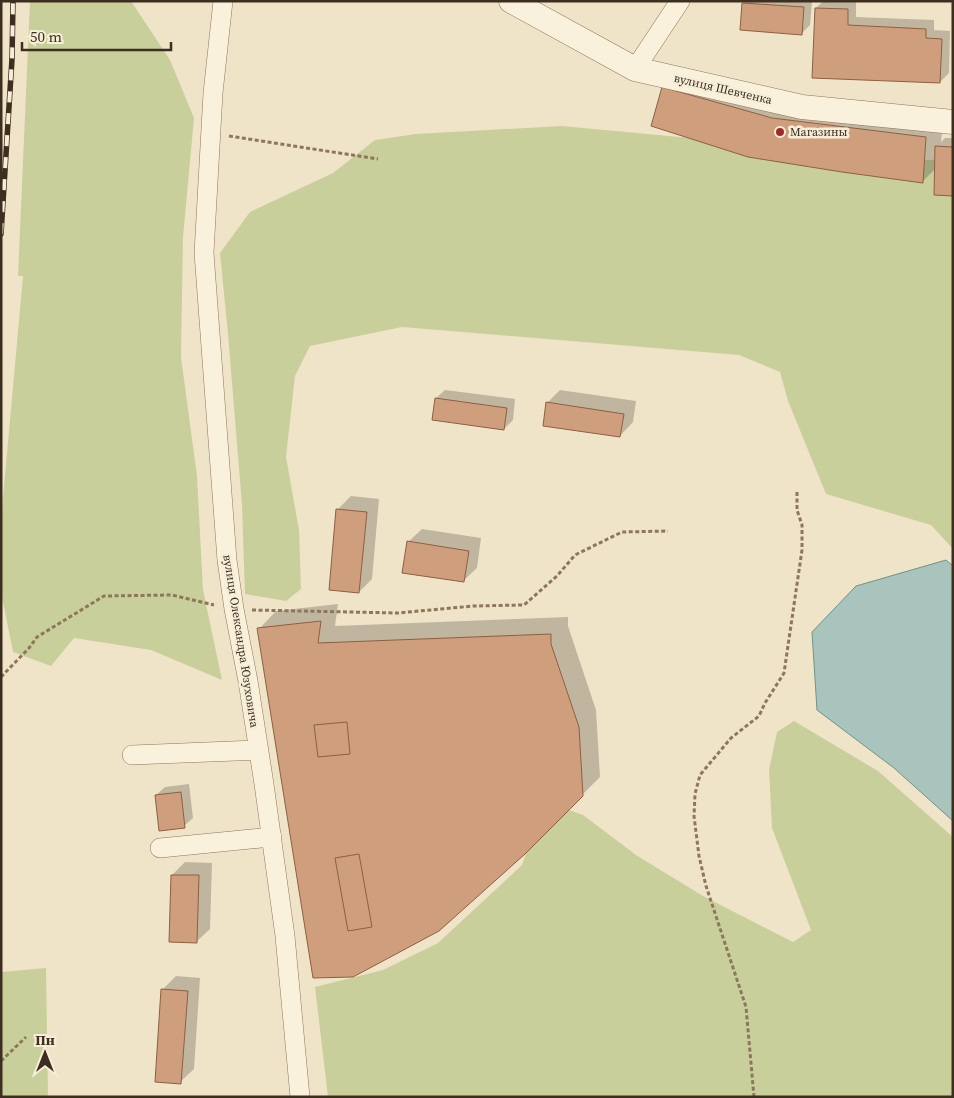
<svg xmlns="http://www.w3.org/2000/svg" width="954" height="1098" font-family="'Source Serif 4',serif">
<rect width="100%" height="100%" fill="#f0e4c8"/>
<path fill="#c9cf9b" d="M 30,1 L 131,1 L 170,60 L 194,118 L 183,237 L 181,357 L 197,476 L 203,590 L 222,680 L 151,650 L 74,638 L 51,666 L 13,652 L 1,592 L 1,520 L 23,276 L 18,276 Z
M 562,126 L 807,149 L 876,162 L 953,159 L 953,549 L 931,525 L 826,494 L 788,401 L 780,372 L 739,355 L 402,327 L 310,346 L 295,376 L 286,457 L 299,530 L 301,589 L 286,601 L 245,594 L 242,505 L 228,334 L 220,253 L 250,212 L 333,173 L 375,140 L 416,134 Z
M 794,721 L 878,771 L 953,837 L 953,1097 L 328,1097 L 315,987 L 383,970 L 438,943 L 522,865 L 544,801 L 583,815 L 636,855 L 703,896 L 793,942 L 811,930 L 772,828 L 769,770 L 777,732 Z
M 46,968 L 48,1097 L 1,1097 L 1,972 Z"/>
<path fill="#a9c4bc" stroke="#6f938a" d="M 946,560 L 953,566 L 953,821 L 894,768 L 817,710 L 812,632 L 856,586 Z"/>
<path fill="#0003" d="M 745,1 L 812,1 L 810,25 L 801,34 L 743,4 Z
M 823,1 L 856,1 L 856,17 L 934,20 L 934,30 L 950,31 L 949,73 L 940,82 L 816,8 Z
M 663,87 L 943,119 L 941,142 L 945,138 L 953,138 L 953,195 L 936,168 L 922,182 Z
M 445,390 L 515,399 L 513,420 L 504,429 L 436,398 Z
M 560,390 L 636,401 L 633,422 L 620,436 L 547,403 Z
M 351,496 L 379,499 L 372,579 L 359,592 L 338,509 Z
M 422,529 L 481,538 L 477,568 L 463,581 L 408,542 Z
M 338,604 L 335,626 L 568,617 L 568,626 L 596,710 L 600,777 L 524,853 L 259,629 L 276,611 Z
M 189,784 L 193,818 L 184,826 L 156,795 L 165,787 Z
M 185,862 L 212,863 L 210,929 L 196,942 L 172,875 Z
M 176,976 L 200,978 L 194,1069 L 180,1082 L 163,989 Z"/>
<path fill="#cf9f7d" stroke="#8d5f41" d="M 742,3 L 804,7 L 802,35 L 740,30 Z
M 815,8 L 848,9 L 848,25 L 926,29 L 926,38 L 942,39 L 940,83 L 812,78 Z
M 662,87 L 772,118 L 926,137 L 923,183 L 842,172 L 748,157 L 651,126 Z
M 935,146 L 953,147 L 953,196 L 934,195 Z
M 435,398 L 507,408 L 504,430 L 432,420 Z
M 546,402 L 624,414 L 620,437 L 543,426 Z
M 336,509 L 367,512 L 359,593 L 329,590 Z
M 407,541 L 469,551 L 464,582 L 402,573 Z
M 321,621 L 318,643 L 551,634 L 551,644 L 579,727 L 583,796 L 525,854 L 439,931 L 353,977 L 313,978 L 257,628 Z
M 347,722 L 350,754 L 318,757 L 314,725 Z
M 181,792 L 185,828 L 159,831 L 155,795 Z
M 359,854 L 372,927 L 348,931 L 335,858 Z
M 171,875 L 199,875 L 197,943 L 169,942 Z
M 161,989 L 188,991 L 181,1084 L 155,1082 Z"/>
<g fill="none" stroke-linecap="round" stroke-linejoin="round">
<g stroke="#8d765c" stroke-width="20">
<path id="minor" d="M 223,1 L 213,93 L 204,253 L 227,560 L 234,609 L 248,681 L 264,784 L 285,936 L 300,1097
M 635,69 L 680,1
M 132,755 L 259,750
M 160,848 L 272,837"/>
</g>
<g stroke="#8d765c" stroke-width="25">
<path id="tertiary" d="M 511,1 L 635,69 L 802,107 L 953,122"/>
</g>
<path stroke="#8d765c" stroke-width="3" stroke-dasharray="4 2.5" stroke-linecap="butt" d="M 229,136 L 378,159
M 252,610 L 398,613 L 473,606 L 524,605 L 557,576 L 575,555 L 622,532 L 668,531
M 1,677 L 29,648 L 37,637 L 104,596 L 172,595 L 214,605
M 1,1061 L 26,1037
M 754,1097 L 746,1007 L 706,886 L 699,856 L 694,816 L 695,794 L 700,775 L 731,738 L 759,716 L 765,703 L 784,673 L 802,550 L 802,525 L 797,510 L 797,490"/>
<use href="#minor" stroke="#faf1dc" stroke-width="19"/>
<use href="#tertiary" stroke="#faf1dc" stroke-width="24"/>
<g stroke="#3d2e20" stroke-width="5.5">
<path id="rail" d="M 1,234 L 12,59 L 13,1"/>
</g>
<use href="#rail" stroke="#f7eed8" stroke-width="4" stroke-dasharray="11" stroke-linecap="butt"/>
</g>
<circle fill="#9e2a2b" stroke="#f7eed8" stroke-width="2" cx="780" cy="132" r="5"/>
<g text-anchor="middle" stroke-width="5" stroke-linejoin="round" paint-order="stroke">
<g font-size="12" fill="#3d2e20" stroke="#f7eed8">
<text transform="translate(723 89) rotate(13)" y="4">вулиця Шевченка</text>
<text transform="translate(241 641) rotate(81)" y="4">вулиця Олександра Юзуховича</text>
</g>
<g font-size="12" fill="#3d2e20" stroke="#f7eed8" text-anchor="start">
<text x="790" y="136">Магазины</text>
</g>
</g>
<rect width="954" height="1098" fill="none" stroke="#3d2e20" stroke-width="5"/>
<g transform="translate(45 1053)" stroke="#f7eed8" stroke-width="4" paint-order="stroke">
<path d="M0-4L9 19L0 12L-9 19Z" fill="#3d2e20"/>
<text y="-8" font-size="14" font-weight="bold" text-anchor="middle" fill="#3d2e20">Пн</text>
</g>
<path d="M22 42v8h149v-8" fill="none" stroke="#3d2e20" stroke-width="2.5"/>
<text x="30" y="42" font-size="15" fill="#3d2e20" stroke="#f7eed8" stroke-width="4" paint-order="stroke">50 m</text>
</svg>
